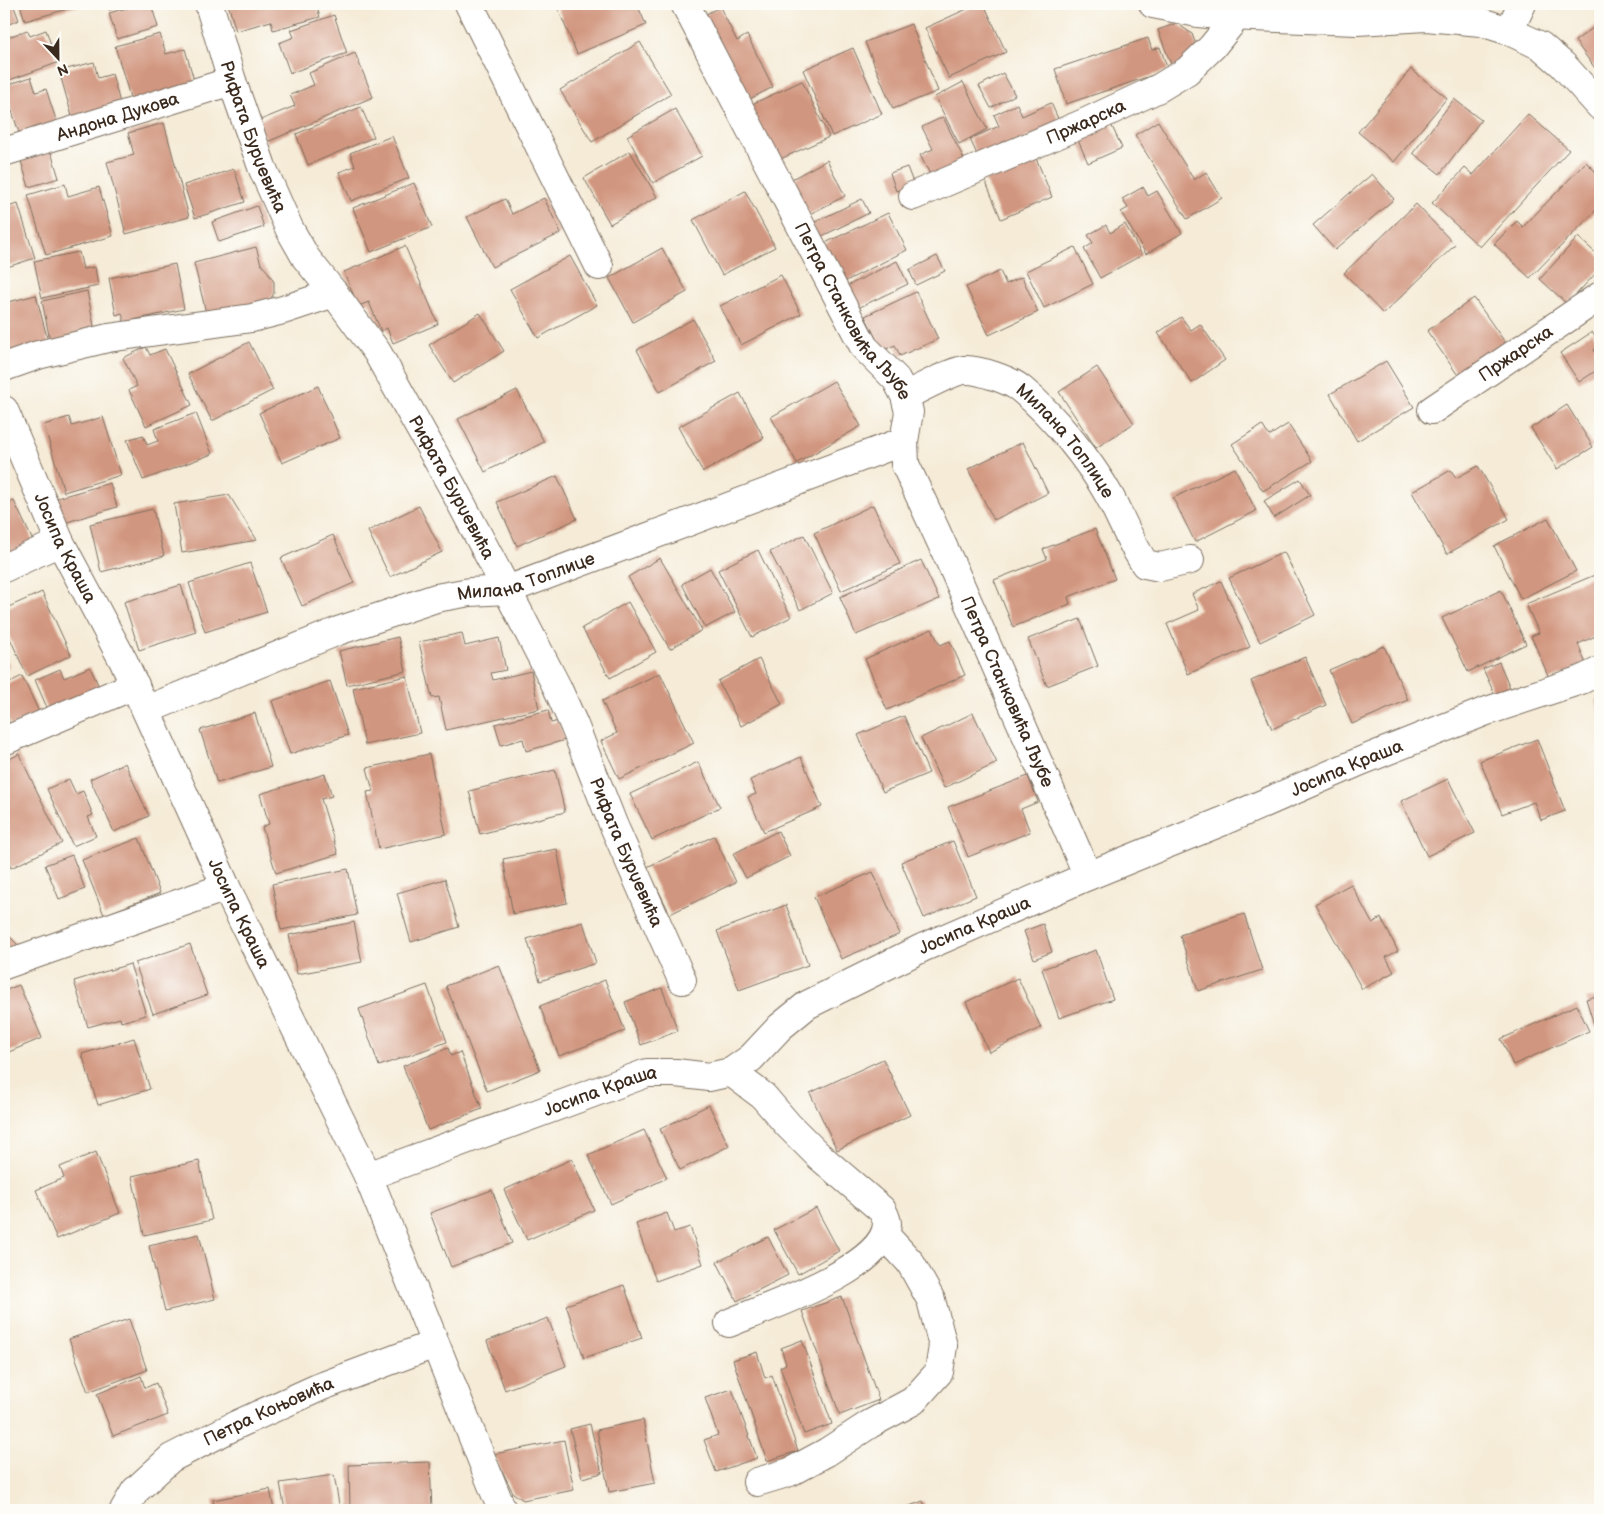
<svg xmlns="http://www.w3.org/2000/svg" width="1604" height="1514" font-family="'Balsamiq Sans',sans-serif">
<rect width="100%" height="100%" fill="#fdfcf7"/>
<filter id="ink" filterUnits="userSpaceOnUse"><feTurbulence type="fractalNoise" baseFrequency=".02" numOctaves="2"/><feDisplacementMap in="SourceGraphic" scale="10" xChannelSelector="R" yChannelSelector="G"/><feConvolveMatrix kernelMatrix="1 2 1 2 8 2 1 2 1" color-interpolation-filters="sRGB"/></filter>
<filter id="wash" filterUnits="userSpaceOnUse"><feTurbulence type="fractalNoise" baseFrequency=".0096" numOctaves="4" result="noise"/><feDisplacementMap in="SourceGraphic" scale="20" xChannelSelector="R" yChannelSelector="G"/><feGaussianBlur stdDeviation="1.12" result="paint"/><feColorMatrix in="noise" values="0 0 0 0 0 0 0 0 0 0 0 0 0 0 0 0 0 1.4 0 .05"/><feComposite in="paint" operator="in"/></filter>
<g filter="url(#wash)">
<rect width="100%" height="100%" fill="#f5ebd7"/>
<g id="blocks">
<path fill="#d1967f" d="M 4,4 L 13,4 L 19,20 L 4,26 Z
M 20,4 L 85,4 L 25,21 Z
M 108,4 L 127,4 L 109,10 Z
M 141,4 L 151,4 L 158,27 L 117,39 L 109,13 Z
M 228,4 L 316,4 L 320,17 L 273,30 L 271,21 L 236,31 Z
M 556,4 L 637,4 L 646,25 L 577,54 Z
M 978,4 L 984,4 L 1006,52 L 949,78 L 925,28 Z
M 720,7 L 737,41 L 747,35 L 773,87 L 748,100 L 704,15 Z
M 334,15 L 347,53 L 290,73 L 279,43 L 294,37 L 291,30 Z
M 1177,23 L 1192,34 L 1200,56 L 1172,67 L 1158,30 Z
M 911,24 L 938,91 L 893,109 L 865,42 Z
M 1597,25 L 1600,30 L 1600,75 L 1575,41 Z
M 27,30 L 30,36 L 46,30 L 57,63 L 4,82 L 4,39 Z
M 160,34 L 166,54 L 185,49 L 196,87 L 132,104 L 115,46 Z
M 1148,38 L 1152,50 L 1160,47 L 1168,70 L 1066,104 L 1055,69 Z
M 640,42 L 671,94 L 592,142 L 560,90 Z
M 853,48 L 882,114 L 832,136 L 803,70 Z
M 355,53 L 373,97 L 267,142 L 258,121 L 295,106 L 290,95 L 314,85 L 309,73 Z
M 94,62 L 98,78 L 112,74 L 122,110 L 74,123 L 59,71 Z
M 1411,69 L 1447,98 L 1394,162 L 1358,132 Z
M 1003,73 L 1015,95 L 991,108 L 979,86 Z
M 31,77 L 36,92 L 46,89 L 58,126 L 21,139 L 4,86 Z
M 802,81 L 829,137 L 776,161 L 750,105 Z
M 963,82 L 987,129 L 959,144 L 935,97 Z
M 1454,99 L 1481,120 L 1440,174 L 1413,153 Z
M 1051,103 L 1060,123 L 979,159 L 970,139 L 999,126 L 994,115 L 1017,104 L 1022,116 Z
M 361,107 L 374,137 L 308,165 L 296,134 Z
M 675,109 L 702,156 L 653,183 L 627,136 Z
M 1528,114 L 1569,150 L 1480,247 L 1432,203 L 1465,168 L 1473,175 Z
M 943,117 L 967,165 L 934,182 L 920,155 L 933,149 L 922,127 Z
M 1158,121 L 1194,180 L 1206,172 L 1222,198 L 1187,219 L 1135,135 Z
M 1110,122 L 1122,148 L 1088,163 L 1077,138 Z
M 164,123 L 189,217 L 126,234 L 107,162 L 134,155 L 128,133 Z
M 392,136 L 409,178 L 351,201 L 339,172 L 355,166 L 350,153 Z
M 630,151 L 657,197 L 610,224 L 584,178 Z
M 51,152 L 59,178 L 29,187 L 21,161 Z
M 1036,158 L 1052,197 L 1001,219 L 985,180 Z
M 827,160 L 845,196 L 806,216 L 788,181 Z
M 1586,162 L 1600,176 L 1600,206 L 1530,278 L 1494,244 L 1517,221 L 1523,227 Z
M 907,167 L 914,185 L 896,191 L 890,173 Z
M 234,169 L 245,202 L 195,218 L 184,185 Z
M 1372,174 L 1394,199 L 1335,250 L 1313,225 Z
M 414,183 L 432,227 L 371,252 L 353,208 Z
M 65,184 L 68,196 L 99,187 L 113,236 L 46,255 L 28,195 Z
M 1143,187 L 1148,196 L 1157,191 L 1182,233 L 1146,254 L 1121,212 L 1128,208 L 1122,199 Z
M 745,191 L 775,247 L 722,275 L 693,220 Z
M 544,198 L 561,233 L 492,267 L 467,217 L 505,199 L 512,214 Z
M 862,199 L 869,213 L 818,238 L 811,224 Z
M 18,204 L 35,258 L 4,268 L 4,208 Z
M 1416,204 L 1455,245 L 1383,314 L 1344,273 Z
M 257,206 L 264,227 L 219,242 L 212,222 Z
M 888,213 L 907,250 L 842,283 L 823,244 Z
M 1125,224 L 1142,255 L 1100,278 L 1084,249 L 1093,243 L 1088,235 L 1106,225 L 1110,233 Z
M 1578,237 L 1600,257 L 1600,269 L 1567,304 L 1540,279 Z
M 405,246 L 438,324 L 393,343 L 387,328 L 381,331 L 369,302 L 358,306 L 344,272 Z
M 256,247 L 261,264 L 268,272 L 274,282 L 274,293 L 270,300 L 208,321 L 194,263 Z
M 1075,247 L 1093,284 L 1044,308 L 1026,271 Z
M 662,248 L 687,292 L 633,322 L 609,278 Z
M 79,252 L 83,269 L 95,267 L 98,286 L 42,298 L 34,261 Z
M 570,256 L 597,305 L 538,338 L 510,289 Z
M 937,256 L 945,271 L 916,285 L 909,270 Z
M 897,261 L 908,284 L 856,309 L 845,287 Z
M 175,264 L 184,309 L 124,322 L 122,313 L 116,315 L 109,278 Z
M 1000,271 L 1006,284 L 1022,277 L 1038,312 L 989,335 L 966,287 Z
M 781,275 L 801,314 L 741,345 L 720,306 Z
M 87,291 L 96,336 L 51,345 L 42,301 Z
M 916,292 L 938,339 L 900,356 L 895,345 L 882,351 L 865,316 Z
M 36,295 L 49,345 L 5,356 L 4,303 Z
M 1474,298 L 1509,348 L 1462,381 L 1427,331 Z
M 480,313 L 504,351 L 453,383 L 429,345 Z
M 1181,317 L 1191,330 L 1200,324 L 1225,360 L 1192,383 L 1158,333 Z
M 693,319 L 716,361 L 660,392 L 637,350 Z
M 1592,332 L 1600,344 L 1594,350 L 1600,360 L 1600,368 L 1579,382 L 1560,353 Z
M 249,342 L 273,390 L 212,421 L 188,374 Z
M 146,347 L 150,355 L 165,349 L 192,405 L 146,426 L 129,390 L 137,386 L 123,358 Z
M 1386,361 L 1414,407 L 1357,441 L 1330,394 Z
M 1097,367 L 1134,423 L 1096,448 L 1059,392 Z
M 834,381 L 861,426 L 797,463 L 771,417 Z
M 318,386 L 340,438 L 282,463 L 259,413 Z
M 517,390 L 544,442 L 485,472 L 458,419 Z
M 740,393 L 764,438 L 703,472 L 678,427 Z
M 1567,405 L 1593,447 L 1557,469 L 1531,428 Z
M 196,413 L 212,454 L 143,480 L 127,440 L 143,435 L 147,445 L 158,441 L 154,429 Z
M 69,417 L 72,426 L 103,417 L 121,475 L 64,492 L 44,425 Z
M 1288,424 L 1312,461 L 1263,491 L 1232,444 L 1262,425 L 1269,436 Z
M 1023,442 L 1048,493 L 994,520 L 968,469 Z
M 1478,466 L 1509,519 L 1447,554 L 1412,492 L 1451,470 L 1456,478 Z
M 1235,468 L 1256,511 L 1195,542 L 1173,498 Z
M 557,476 L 577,519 L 517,546 L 497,502 Z
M 1300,479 L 1310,495 L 1274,518 L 1264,501 Z
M 110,483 L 117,507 L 64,523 L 57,498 Z
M 229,495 L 257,540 L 182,553 L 174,504 Z
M 14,501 L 34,543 L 4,557 L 4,505 Z
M 873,505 L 900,564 L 841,591 L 814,533 Z
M 419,506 L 442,552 L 390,577 L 368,531 Z
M 153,509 L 164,556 L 101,572 L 90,524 Z
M 1548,518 L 1576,571 L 1521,599 L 1494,546 Z
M 1095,529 L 1115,579 L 1068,597 L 1070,604 L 1013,627 L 994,580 L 1047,559 L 1043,549 Z
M 333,535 L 354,583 L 302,606 L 281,558 Z
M 804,535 L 833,593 L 800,610 L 770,552 Z
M 758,550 L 791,617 L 752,637 L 718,570 Z
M 1284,552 L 1315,615 L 1260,642 L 1229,578 Z
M 660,558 L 702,630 L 670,649 L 628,577 Z
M 921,560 L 939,599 L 856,635 L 840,597 Z
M 250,563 L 267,612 L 205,632 L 189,583 Z
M 710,568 L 735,612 L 705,628 L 682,584 Z
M 1597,574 L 1600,580 L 1600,634 L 1578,644 L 1586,664 L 1550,680 L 1531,636 L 1539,633 L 1526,604 Z
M 1221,581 L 1250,647 L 1188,674 L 1167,624 L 1199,610 L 1192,594 Z
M 181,585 L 196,632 L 139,650 L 124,602 Z
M 1501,590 L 1526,644 L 1468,672 L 1442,618 Z
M 42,592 L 71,655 L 27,676 L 4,625 L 4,609 Z
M 628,602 L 656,652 L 610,678 L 582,628 Z
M 1080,619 L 1098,666 L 1047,686 L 1028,639 Z
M 932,629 L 940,645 L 950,641 L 965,675 L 887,710 L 865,659 Z
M 462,633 L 465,646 L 499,638 L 506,670 L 491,673 L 493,680 L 531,671 L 539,709 L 446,730 L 439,697 L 432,698 L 419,642 Z
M 398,637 L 406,671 L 347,685 L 339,651 Z
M 1384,646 L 1408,700 L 1352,724 L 1329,670 Z
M 4,654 L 10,667 L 4,670 Z
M 1305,657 L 1326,705 L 1272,729 L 1251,681 Z
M 759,659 L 782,704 L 741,726 L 718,681 Z
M 1499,662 L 1511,690 L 1496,697 L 1483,669 Z
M 90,667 L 100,689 L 48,710 L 35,680 L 60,669 L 64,678 Z
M 660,673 L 694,743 L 619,779 L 601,741 L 617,733 L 602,701 Z
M 22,676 L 39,712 L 11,726 L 4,712 L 4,685 Z
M 407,676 L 420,733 L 365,745 L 353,688 Z
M 330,681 L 348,735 L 290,754 L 272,701 Z
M 1600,698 L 1600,715 L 1596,699 Z
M 548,710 L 551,723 L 559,721 L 565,740 L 526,751 L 523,739 L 501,745 L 495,724 Z
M 255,713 L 271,767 L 217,783 L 200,730 Z
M 973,713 L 997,763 L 944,788 L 921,738 Z
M 904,716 L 929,773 L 883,792 L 858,735 Z
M 1537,739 L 1565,811 L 1541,820 L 1534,802 L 1502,814 L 1480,761 Z
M 19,754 L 62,843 L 11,868 L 4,854 L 4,762 Z
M 429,754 L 446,834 L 379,849 L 367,792 L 373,791 L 367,768 Z
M 801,757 L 822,807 L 764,832 L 748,797 L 756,794 L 750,780 Z
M 698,762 L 720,807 L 652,840 L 630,794 Z
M 125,763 L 149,816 L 114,832 L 90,779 Z
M 555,770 L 565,812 L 480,834 L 469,791 Z
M 325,774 L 332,796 L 321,799 L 338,854 L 276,873 L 262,827 L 269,824 L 260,794 Z
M 1028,776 L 1038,802 L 1021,809 L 1030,832 L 968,857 L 948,807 Z
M 69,779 L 76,794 L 83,791 L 93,815 L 88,817 L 96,836 L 73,846 L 47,789 Z
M 1448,779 L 1475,833 L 1427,856 L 1401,801 Z
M 778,831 L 790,856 L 746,878 L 733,854 Z
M 714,836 L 736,882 L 670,914 L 647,867 Z
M 139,838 L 160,893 L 104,915 L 82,860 Z
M 953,841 L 976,896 L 924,918 L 901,862 Z
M 557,849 L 567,903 L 513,914 L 503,859 Z
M 72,855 L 85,889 L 59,899 L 45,865 Z
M 348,869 L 357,915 L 281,930 L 272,884 Z
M 873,872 L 900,934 L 841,959 L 814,897 Z
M 445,879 L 459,927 L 411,942 L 397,893 Z
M 1351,884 L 1372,923 L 1381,918 L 1398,951 L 1386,957 L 1394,972 L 1362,989 L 1315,904 Z
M 786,905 L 808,965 L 739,990 L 717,931 Z
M 1244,914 L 1262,970 L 1198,991 L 1180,935 Z
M 354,922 L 362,962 L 297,974 L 289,935 Z
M 583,922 L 596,963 L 540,981 L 527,939 Z
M 1043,924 L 1052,952 L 1034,959 L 1024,931 Z
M 4,931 L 18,945 L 4,950 Z
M 190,944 L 207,995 L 153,1014 L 135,963 Z
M 1096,950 L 1113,999 L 1059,1018 L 1042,969 Z
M 130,964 L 146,1015 L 121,1022 L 120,1018 L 88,1027 L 74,981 Z
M 499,965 L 540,1070 L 487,1091 L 446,986 Z
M 1018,978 L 1041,1028 L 989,1052 L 966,1002 Z
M 605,980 L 625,1031 L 559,1056 L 540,1006 Z
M 19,985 L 42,1038 L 4,1054 L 4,991 Z
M 427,985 L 447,1042 L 379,1066 L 359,1009 Z
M 662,988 L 678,1031 L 641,1045 L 625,1002 Z
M 1600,995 L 1600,1026 L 1595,1028 L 1586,999 Z
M 1577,1005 L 1589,1031 L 1513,1065 L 1501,1039 Z
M 134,1038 L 150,1089 L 98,1105 L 82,1054 Z
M 448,1048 L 451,1056 L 460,1052 L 482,1109 L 428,1130 L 403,1066 Z
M 883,1059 L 910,1115 L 837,1150 L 810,1093 Z
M 709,1105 L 729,1146 L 680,1170 L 660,1129 Z
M 644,1130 L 667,1178 L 611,1204 L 588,1155 Z
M 96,1152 L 120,1213 L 57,1239 L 36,1190 L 64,1178 L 60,1167 Z
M 572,1159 L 594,1210 L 527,1240 L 504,1190 Z
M 199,1161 L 212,1220 L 144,1235 L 132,1176 Z
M 492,1190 L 512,1243 L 451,1267 L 430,1213 Z
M 816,1208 L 839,1251 L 798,1274 L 774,1230 Z
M 667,1213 L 674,1232 L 690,1227 L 703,1264 L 656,1281 L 636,1224 Z
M 199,1234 L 215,1299 L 165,1311 L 149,1246 Z
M 768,1237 L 788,1275 L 737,1301 L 717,1262 Z
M 624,1285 L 642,1338 L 584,1358 L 566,1305 Z
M 842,1297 L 879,1400 L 840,1415 L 802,1311 Z
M 548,1318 L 566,1366 L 505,1390 L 487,1341 Z
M 129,1319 L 147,1370 L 88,1392 L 69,1339 Z
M 802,1340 L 832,1424 L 804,1434 L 780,1367 L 786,1364 L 781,1348 Z
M 757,1352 L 765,1378 L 772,1375 L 798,1451 L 767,1461 L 733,1360 Z
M 141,1376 L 145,1388 L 156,1383 L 168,1415 L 113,1436 L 97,1394 Z
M 732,1389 L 757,1458 L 716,1472 L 704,1440 L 718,1435 L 705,1398 Z
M 643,1420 L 655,1483 L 609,1492 L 597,1430 Z
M 590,1424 L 602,1473 L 582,1478 L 570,1429 Z
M 564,1440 L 574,1490 L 523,1500 L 513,1493 L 494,1454 Z
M 430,1462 L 432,1510 L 350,1510 L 349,1465 Z
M 334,1475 L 340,1510 L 285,1510 L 280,1483 Z
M 270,1489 L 274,1510 L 215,1510 L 213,1500 Z
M 923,1501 L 927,1510 L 899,1510 Z"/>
</g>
</g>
<g filter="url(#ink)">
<use href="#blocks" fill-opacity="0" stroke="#7c6e5f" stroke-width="1"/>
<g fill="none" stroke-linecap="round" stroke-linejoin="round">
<g stroke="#7c6e5f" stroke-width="30">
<g id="minor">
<path id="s1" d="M 209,4 L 232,81 L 262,167 L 289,228 L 306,258 L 334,293 L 377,352 L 452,486 L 507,590 L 557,687 L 574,725 L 613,824 L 682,980"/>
<path d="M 469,4 L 599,266"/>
<path id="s2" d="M 685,4 L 864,347 L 896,379 L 905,396 L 909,412 L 904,441 L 905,464 L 953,568 L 1088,876"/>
<path d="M 1509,31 L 1522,4"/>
<path id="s3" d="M 4,152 L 232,81"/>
<path id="s4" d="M 913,196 L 1082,124 L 1159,88 L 1187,71 L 1212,47 L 1237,16"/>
<path d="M 4,367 L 38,355 L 108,338 L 252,318 L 283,310 L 334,293"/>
<path id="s5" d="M 905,396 C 917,390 952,371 964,370 C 978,369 1010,380 1021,389 C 1053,415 1090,461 1110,497 C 1122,520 1130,542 1145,564 L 1160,567 L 1190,560"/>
<path id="s6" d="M 4,410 L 60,542 L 124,662 L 226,887 L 368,1176 L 647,1073 L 676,1073 L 709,1077 L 731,1072 L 751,1058 L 780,1027 L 807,1005 L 922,948 L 1088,876 L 1221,822 L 1361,761 L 1484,712 L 1581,680 L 1600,671"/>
<path id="s7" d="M 1432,410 L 1600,296"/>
<path d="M 4,568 L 60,542"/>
<path id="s8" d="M 146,710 L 338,631 L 436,598 L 470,592 L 507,590 L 904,441"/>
<path d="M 4,741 L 135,685"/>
<path d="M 4,965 L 226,887"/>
<path d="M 368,1176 L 502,1510"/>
<path d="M 729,1323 C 766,1307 885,1269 887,1224 C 887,1219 884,1214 882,1210 L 819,1156 L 788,1125 L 763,1096 L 731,1072"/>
<path d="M 757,1482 L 790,1472 L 827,1452 L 870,1424 L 913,1401 L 939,1372 L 943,1346 L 931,1300 L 910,1262 L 885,1235"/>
<path id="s9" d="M 124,1510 L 135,1491 L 171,1458 L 236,1425 L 320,1387 L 435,1344"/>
</g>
</g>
<g stroke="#7c6e5f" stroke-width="30">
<path id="major" d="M 1153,4 L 1198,13 L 1229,16 L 1357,21 L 1426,17 L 1481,22 L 1509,31 L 1541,46 L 1563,65 L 1600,106"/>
</g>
<use href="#minor" stroke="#fff" stroke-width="28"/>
<use href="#major" stroke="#fff" stroke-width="28"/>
</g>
</g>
<g text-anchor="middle" stroke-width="5" stroke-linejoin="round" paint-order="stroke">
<g font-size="18" fill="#3b2a1e" stroke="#fdfcf7">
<text dy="6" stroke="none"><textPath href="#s3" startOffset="119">Андона Дукова</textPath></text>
<text dy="6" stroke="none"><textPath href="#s4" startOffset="188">Пржарска</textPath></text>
<text dy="6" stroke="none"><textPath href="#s1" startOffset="140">Рифата Бурџевића</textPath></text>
<text dy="6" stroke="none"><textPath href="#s2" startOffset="351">Петра Станковића Љубе</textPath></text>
<text dy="6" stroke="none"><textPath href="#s7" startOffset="101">Пржарска</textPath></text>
<text dy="6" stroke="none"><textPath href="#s5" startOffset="194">Милана Топлице</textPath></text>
<text dy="6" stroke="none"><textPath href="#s1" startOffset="545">Рифата Бурџевића</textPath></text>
<text dy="6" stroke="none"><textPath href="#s6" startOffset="151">Јосипа Краша</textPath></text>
<text dy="6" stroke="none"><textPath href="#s8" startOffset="404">Милана Топлице</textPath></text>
<text dy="6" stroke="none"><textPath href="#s2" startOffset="770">Петра Станковића Љубе</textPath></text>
<text dy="6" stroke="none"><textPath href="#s6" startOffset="1922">Јосипа Краша</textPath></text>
<text dy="6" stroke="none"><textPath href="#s1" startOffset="950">Рифата Бурџевића</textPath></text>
<text dy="6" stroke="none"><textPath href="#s6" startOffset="556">Јосипа Краша</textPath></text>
<text dy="6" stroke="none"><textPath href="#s6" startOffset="1518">Јосипа Краша</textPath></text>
<text dy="6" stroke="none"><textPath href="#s6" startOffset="1096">Јосипа Краша</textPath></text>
<text dy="6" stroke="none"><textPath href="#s9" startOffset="179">Петра Коњовића</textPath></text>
</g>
</g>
<rect width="1604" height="1514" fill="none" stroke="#fdfcf7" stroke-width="20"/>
<g transform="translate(58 58) rotate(158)" stroke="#fdfcf7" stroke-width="4" paint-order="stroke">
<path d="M0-4L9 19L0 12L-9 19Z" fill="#3b2a1e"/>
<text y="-8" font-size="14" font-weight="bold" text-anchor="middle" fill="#3b2a1e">N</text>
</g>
</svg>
